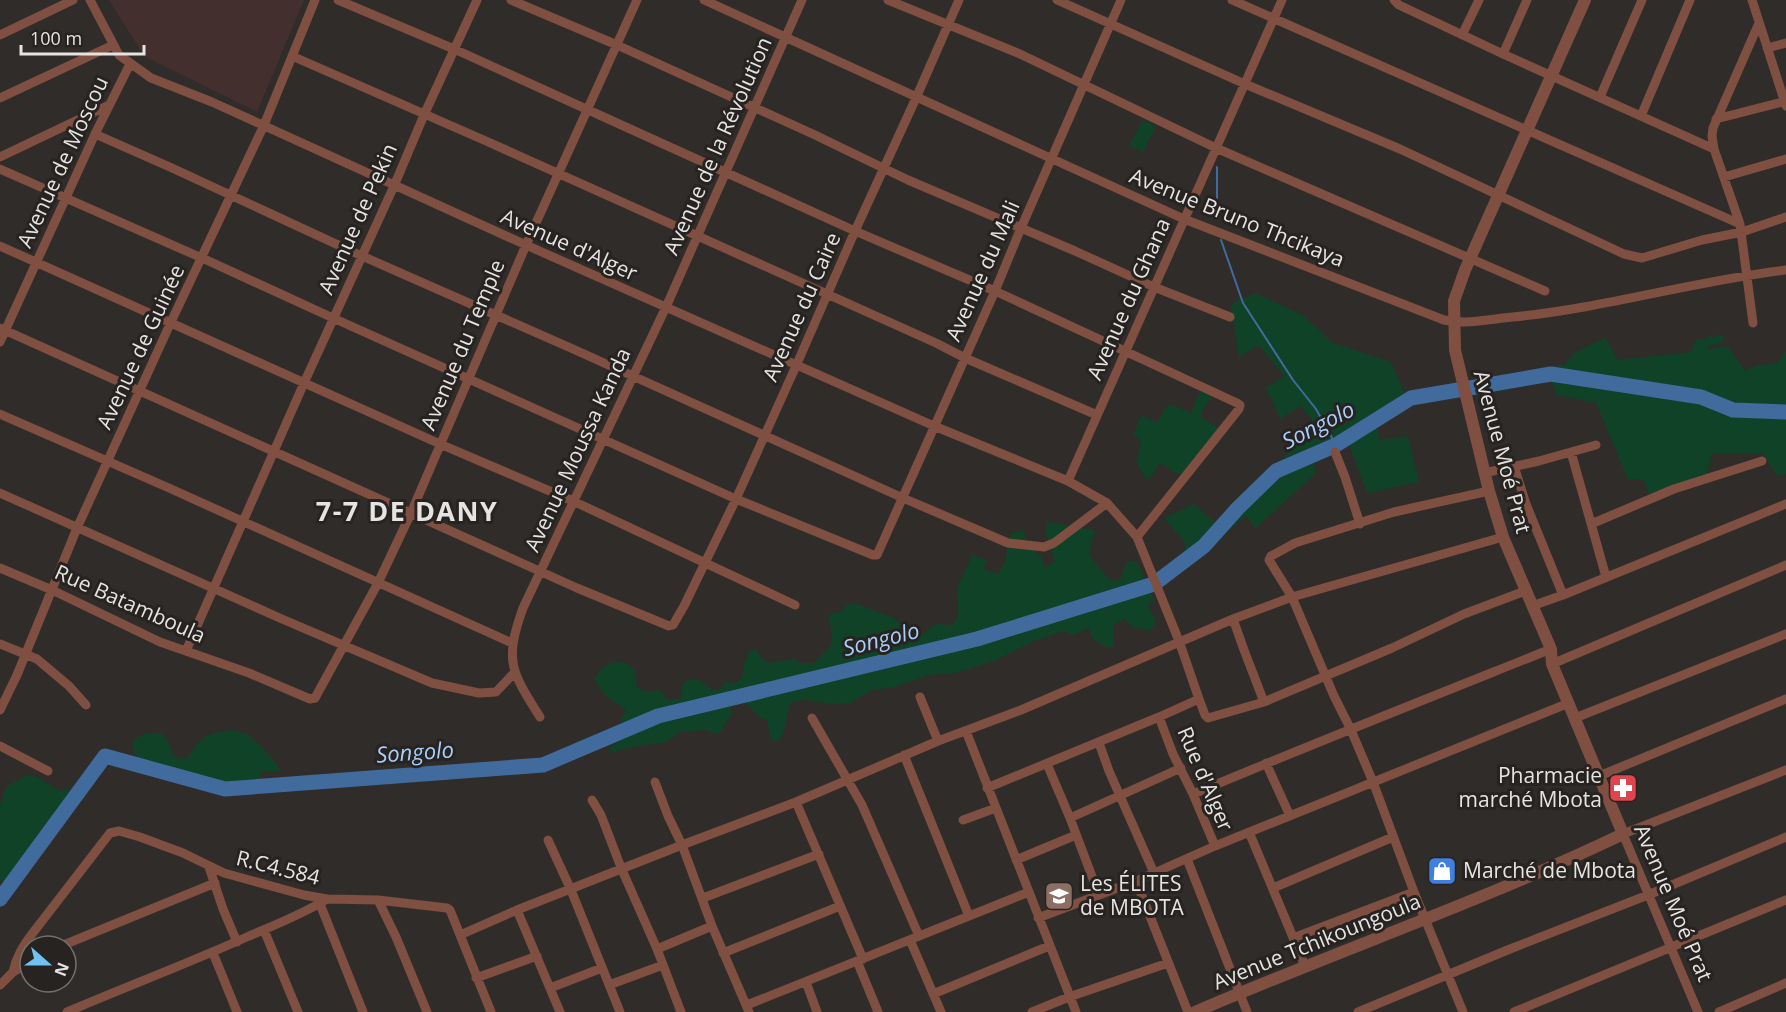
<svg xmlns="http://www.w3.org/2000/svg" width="1786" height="1012" font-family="'Open Sans',sans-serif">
<rect width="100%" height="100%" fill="#302c2a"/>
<path fill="#432f2e" d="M 109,0 L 304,0 L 257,112 L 144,56 Z"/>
<path fill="#104228" d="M 1143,120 L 1156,126 L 1143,152 L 1129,146 Z
M 1256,293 L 1304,316 L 1333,343 L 1391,362 L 1405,394 L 1377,413 L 1379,440 L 1408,436 L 1419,482 L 1367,493 L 1349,444 L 1314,461 L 1315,474 L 1256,528 L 1245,516 L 1218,540 L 1166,579 L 1163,574 L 1182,558 L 1186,544 L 1164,518 L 1194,504 L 1217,524 L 1316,425 L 1301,406 L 1280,419 L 1266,388 L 1284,376 L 1259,345 L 1239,357 L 1231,304 Z
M 1709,335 L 1714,338 L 1716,335 L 1721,335 L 1725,337 L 1721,343 L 1708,346 L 1707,349 L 1728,346 L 1745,371 L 1757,365 L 1776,364 L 1786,351 L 1786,473 L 1778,476 L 1762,453 L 1712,453 L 1707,475 L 1649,494 L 1644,480 L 1628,479 L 1596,403 L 1557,395 L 1550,379 L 1477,396 L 1476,382 L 1564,365 L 1577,351 L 1605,338 L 1618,360 L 1691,352 L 1696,339 L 1708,339 Z
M 1200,391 L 1212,396 L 1201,413 L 1202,418 L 1222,430 L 1185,474 L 1177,474 L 1160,463 L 1153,474 L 1147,480 L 1136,462 L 1141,441 L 1133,434 L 1142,415 L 1157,423 L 1163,410 L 1170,404 L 1191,413 Z
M 1048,522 L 1095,530 L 1089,555 C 1094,560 1106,577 1110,580 C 1113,581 1117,581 1120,580 L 1127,561 L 1137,562 L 1154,600 L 1148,604 L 1156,622 L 1150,631 L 1132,627 L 1125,619 L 1113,625 L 1113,646 L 1109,648 L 1094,640 L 1088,628 L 1073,635 L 1063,631 L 1034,641 L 994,661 L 955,673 L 929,675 L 895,687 L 872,690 L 850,703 L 833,704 L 805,700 L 790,703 L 783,734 L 778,741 L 774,741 L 770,737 L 767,720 L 760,718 L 743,700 L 739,699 L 732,705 L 730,709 L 733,712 L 719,734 L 715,734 L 707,730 L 680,732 L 666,742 L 632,747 L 610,753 L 609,749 C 626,735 654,719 676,714 C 680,713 685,714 690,713 C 704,712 718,707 730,700 L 829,679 L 847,672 L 915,659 L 936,652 L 954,650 L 966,645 L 983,643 L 1009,632 L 1042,622 L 1035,617 L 1020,622 L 1012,626 L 941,646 L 932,647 L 900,656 L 880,658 L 845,670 L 832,671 L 716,701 L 663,712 L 640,720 L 621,733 L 621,718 L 626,711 C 622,705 616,703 610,699 C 603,694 598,687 595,679 C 596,677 598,673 600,671 C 614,655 640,661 636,685 C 641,694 650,691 659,690 L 667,699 L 677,699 L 681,698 L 682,685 C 694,674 703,681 712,690 L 720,689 L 726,682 L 735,683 L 742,678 L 744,664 L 749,651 L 756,650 C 760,655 763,662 770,663 L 794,659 L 800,663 L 814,663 L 831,645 L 832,636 L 828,615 L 840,612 L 850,603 L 854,603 L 892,617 L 911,630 L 919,634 L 926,632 L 929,629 L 937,623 L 948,626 C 966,618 954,601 958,587 C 962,577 968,566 972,555 L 987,560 L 983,569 L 998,574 L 1005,562 L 1010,534 L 1023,530 L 1030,548 L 1041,556 L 1044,567 L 1056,561 L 1054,560 L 1045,531 Z
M 232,730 L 248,734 L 272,758 L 281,771 L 266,771 L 260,775 L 261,784 L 226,787 L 160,768 L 139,759 L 134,753 L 132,745 L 136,738 L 144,734 L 160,733 L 167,739 L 173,755 L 181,759 L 188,757 C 203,735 205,734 232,730 Z
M 27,775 L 37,777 L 60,791 L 71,789 C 61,810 44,821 33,842 C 27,853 23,871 13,879 C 9,883 5,882 0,881 L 0,805 L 6,787 Z"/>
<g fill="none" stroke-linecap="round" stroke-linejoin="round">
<path stroke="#426b9d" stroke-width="2" d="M 1217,219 L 1217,167
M 1221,240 L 1243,303 L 1293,380 L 1316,409 L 1336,445"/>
<path stroke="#426b9d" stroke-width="15" d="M 0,899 L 105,756 L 225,789 L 543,765 L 658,716 L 977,639 L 1154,584 L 1204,546 L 1238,508 L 1276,471 L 1336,445 L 1411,398 L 1551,374 L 1701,397 L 1733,410 L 1786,412"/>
<path stroke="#7f4f42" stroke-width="9" d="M 90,0 L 119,55 L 151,78 L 212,102 L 526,245 L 934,426 L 1068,481 L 1107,503 L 1137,537 L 1179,641 L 1199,699 L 1205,715 L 1208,718 L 1264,702 L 1392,648 L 1464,614 L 1525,591
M 338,0 L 454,49 L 855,231 L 995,291 L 1237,403 L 1240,405 L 1239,409 L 1137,537
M 511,0 L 617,45 L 815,135 L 908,180 L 1075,251 L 1154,287 L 1230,317
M 704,0 L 1184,219 L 1444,320 C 1466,325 1491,319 1513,317 C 1605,308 1694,281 1786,270
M 888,0 L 1020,54 L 1216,148 L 1545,291
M 1057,0 L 1245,84 L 1400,149 L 1624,254 L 1642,258 L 1702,240 L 1742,232 L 1786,217
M 1232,0 L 1740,224
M 1394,0 L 1399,5 L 1503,54 L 1714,149
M 1752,0 L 1786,106
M 0,35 L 73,0
M 1462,35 L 1479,0
M 1767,48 L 1786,43
M 1503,54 L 1527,0
M 292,56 L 486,141 L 936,343 L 965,358 L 1097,415
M 1600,97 L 1642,0
M 0,98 L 113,45
M 1641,116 L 1690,0
M 1716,119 L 1786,101
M 95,134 L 172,168 L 362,256 L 573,349 L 903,498 L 1008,543 L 1044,547 L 1054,543 L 1107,503
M 0,157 L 109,105
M 0,169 L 202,258 L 333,318 L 736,499 L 873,555 L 877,555 L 995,291 L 1021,228 L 1121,0
M 1724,177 L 1786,159
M 0,246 L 440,444 L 573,501 L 795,605
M 1753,323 L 1740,224 L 1714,149 L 1712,136 L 1713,128 L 1759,23
M 0,328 L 577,588 L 669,626 L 673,625 L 684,606 L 736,499 L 796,366 L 855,231 L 916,98 L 959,0
M 0,342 L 95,134 L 130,64
M 0,414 L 169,488 L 512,643
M 1335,452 L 1345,477 L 1360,524
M 1571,452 L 1606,577
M 1514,466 L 1526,504 L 1563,595
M 1484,473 L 1539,461 L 1596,445
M 1068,481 L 1282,0
M 0,493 L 282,619 L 432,683 L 479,693 L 496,692 L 515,672
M 1591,524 L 1674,489 L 1762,461
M 0,568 L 52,590 L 160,642 L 249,673 L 310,699 L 315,698 L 378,583 L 411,513 L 526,245 L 637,0
M 1532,606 L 1563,595 L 1786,504
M 1233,619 L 1244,650 L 1264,702
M 0,644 L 37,659 L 69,686 L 86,705
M 186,651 L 304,383 L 394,186 L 424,115 L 477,0
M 1552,664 L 1786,565
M 920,697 L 938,741
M 0,710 L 17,675 L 77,528 L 171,322 L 264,125 L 315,0
M 540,717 C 511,671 504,661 523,608 L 666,307 L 802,0
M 1159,717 L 1173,754 L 1193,794 L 1215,846
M 812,718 L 862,805 L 919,936
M 1575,718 L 1786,634
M 966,731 L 1076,1012
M 1099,743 L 1109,771 L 1154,873
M 0,746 L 48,771
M 904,755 L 969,916
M 1266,763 L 1290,816
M 1047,764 L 1070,818 L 1099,895
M 1599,776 L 1786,699
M 655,782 L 668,816 L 682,845 L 712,926 L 749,1012
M 987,788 L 1159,717 L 1199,699
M 1193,794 C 1312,744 1431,697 1551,649
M 592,800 L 601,815 L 622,870 L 657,949 L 681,1012
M 796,802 L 863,959
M 1070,818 L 1181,768
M 963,820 L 996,808
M 1249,832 L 1305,966
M 548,840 L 571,890 L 620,1012
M 1187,859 L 1247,1012
M 1016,860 L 1076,835
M 209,867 L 223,909 L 237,942
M 1136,881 L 1188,1012
M 1273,888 L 1393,837
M 703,898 L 819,854
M 378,900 L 396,937 L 427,1012
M 320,904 L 363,1012
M 517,910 L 560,1012
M 1038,918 L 1136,881 L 1215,846 L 1569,703
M 264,930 L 298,1012
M 460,935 L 517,910 L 682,845 L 796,802 L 938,741 L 1021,710 L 1233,619 L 1292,597 L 1503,537
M 1293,938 L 1414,892
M 910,940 L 941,1012
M 61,946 L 215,883
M 657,949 L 712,926
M 213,953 L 237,1012
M 723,953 L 840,906
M 857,961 L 878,1012
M 13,972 C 16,957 23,946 32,934 L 110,833 L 119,831 L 140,837 L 183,853 L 224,873 L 304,895 L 327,899 L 378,900 L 447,908 L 450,910 L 491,1012
M 476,978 L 537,956
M 806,982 L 817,1012
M 0,985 L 13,972 L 30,962
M 609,985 L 663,965
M 550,988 L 602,968
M 933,994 L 1049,946
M 747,1005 L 1029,892
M 67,1012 C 128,986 189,963 249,936 C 275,925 303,914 327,899
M 1032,1012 L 1069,997 L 1168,963
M 1358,1012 L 1510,949 L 1648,895 L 1786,837
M 1463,1012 L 1414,892 L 1373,782 L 1351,730 L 1334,696 L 1292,597 L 1269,560 L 1271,556 L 1295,543 L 1394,512 L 1489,491
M 1514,1012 L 1786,900
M 1698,1012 L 1623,834 L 1786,770
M 1719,1012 L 1786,983"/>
<path stroke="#7f4f42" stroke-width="12" d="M 1195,1012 C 1337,951 1483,901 1623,834 L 1552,664 L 1551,649 L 1503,537 L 1489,491 L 1455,350 L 1454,301 L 1465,270 L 1585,0"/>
</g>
<defs>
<g id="pharmacy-square" transform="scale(1.5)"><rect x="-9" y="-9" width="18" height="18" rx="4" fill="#e0444e" stroke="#262320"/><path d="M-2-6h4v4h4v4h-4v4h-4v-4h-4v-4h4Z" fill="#fff"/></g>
<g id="shop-square" transform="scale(1.5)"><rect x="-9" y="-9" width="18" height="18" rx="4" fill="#3f7fe0" stroke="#262320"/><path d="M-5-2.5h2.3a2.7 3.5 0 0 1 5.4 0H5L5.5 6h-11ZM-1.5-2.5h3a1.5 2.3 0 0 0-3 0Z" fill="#fff"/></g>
<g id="school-square" transform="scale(1.5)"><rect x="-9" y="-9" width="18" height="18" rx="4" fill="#8d6e63" stroke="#262320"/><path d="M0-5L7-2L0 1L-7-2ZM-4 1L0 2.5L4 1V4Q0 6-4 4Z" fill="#fff"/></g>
</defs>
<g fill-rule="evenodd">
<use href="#pharmacy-square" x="1623" y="788"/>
<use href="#shop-square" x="1442" y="871"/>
<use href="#school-square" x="1059" y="896"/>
</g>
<g text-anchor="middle" stroke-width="6" stroke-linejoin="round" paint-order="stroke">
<g font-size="21" fill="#e6e4e2" stroke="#262320">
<text transform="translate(718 146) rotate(-66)" y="7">Avenue de la Révolution</text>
<text transform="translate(63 162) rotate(-65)" y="7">Avenue de Moscou</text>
<text transform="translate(1237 218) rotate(22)" y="7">Avenue Bruno Thcikaya</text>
<text transform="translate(358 219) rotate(-66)" y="7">Avenue de Pekin</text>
<text transform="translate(569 245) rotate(24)" y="7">Avenue d'Alger</text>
<text transform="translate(983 271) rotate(-66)" y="7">Avenue du Mali</text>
<text transform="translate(1129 299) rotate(-66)" y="7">Avenue du Ghana</text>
<text transform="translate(802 307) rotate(-66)" y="7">Avenue du Caire</text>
<text transform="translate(463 345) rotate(-67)" y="7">Avenue du Temple</text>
<text transform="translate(141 347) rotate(-65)" y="7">Avenue de Guinée</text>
<text transform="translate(578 450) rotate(-65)" y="7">Avenue Moussa Kanda</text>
<text transform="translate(1502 452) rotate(75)" y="7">Avenue Moé Prat</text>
<text transform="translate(130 604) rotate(24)" y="7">Rue Batamboula</text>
<text transform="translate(1205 779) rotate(67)" y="7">Rue d'Alger</text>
<text transform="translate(278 868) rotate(14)" y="7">R.C4.584</text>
<text transform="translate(1673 903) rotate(67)" y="7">Avenue Moé Prat</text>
<text transform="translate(1317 942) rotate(-22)" y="7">Avenue Tchikoungoula</text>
</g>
<g font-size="21" fill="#e6e4e2" stroke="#262320" text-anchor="start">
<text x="1602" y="783" text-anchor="end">Pharmacie<tspan x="1602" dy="24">marché Mbota</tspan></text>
<text x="1463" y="878">Marché de Mbota</text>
<text x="1080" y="891">Les ÉLITES<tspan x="1080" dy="24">de MBOTA</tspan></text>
</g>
<g font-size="22" font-style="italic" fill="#aacefa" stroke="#262320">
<text transform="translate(1318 425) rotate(-27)" y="8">Songolo</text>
<text transform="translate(881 639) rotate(-14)" y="8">Songolo</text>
<text transform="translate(415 752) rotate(-4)" y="8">Songolo</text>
</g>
<g font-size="27" font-weight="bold" letter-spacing="1.5" fill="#e6e4e2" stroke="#262320">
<text x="407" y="521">7-7 DE DANY</text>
</g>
</g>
<g transform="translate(48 964) rotate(111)"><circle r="28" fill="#262320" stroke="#73706e" stroke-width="1.5"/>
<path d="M0-4.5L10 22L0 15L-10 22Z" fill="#70c1f4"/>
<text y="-9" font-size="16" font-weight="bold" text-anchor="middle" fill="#e6e4e2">N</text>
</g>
<path d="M21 45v9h123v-9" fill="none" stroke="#e6e4e2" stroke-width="3"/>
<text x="30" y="45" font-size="18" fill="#e6e4e2" stroke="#262320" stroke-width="4.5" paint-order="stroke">100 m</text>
</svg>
